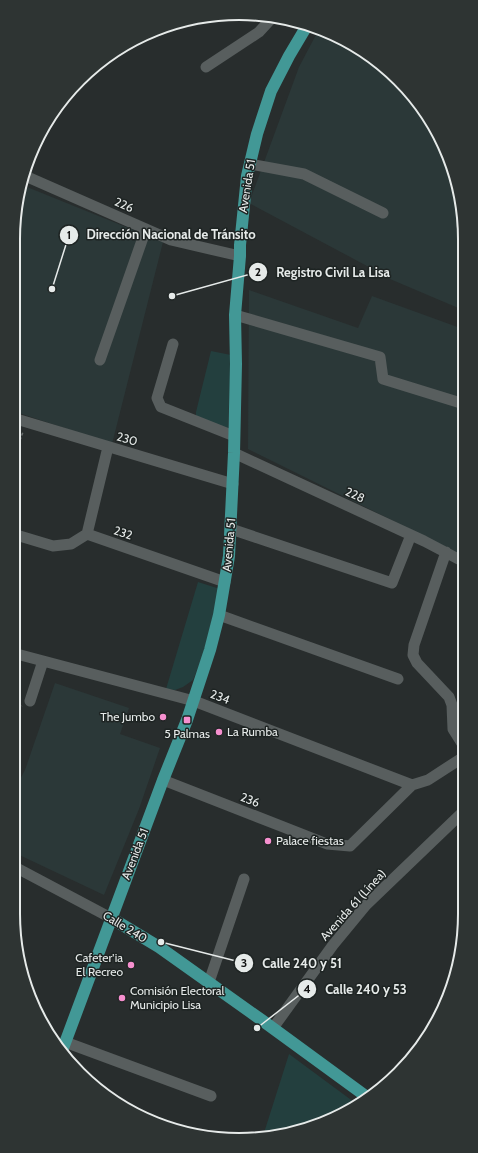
<svg xmlns="http://www.w3.org/2000/svg" width="478" height="1153" font-family="Cabin,sans-serif">
<rect width="100%" height="100%" fill="#282d2d"/>
<path fill="#2b3838" d="M 319,29 L 364,51 L 409,90 L 448,152 L 463,209 L 463,310 L 390,279 L 367,266 L 249,203 L 299,67 Z
M 22,185 L 163,242 L 112,444 L 13,411 L 13,239 Z
M 249,290 L 358,328 L 372,296 L 463,329 L 464,556 L 248,449 Z
M 55,683 L 129,708 L 120,734 L 160,748 L 139,809 L 104,895 L 13,852 L 13,793 L 25,770 Z"/>
<path fill="#233f3e" d="M 211,351 L 231,355 L 228,429 L 196,417 L 196,412 Z
M 198,582 L 220,589 L 202,658 L 193,680 L 183,687 L 175,690 L 166,689 Z
M 289,1054 L 358,1105 L 352,1110 L 283,1136 L 263,1136 Z"/>
<g fill="none" stroke-linecap="round" stroke-linejoin="round">
<path stroke="#676c6c" stroke-width="1.5" stroke-dasharray="3 2" stroke-linecap="butt" d="M 13,459 L 23,432
M 13,711 L 22,706"/>
<path stroke="#585e5e" stroke-width="11" d="M 206,67 L 259,32 L 270,20
M 250,164 L 304,174 L 383,213
M 23,175 L 171,240 L 240,256
M 462,226 L 463,213
M 235,315 L 380,357 L 383,379 L 464,404
M 173,344 L 157,398 L 161,407 L 234,436
M 100,360 L 146,229
M 13,418 L 233,484
M 234,453 L 424,541 L 464,562
M 231,529 L 392,583 L 411,535
M 13,534 L 53,546 L 71,544 L 87,534
M 87,534 L 225,582
M 87,534 L 108,447
M 446,552 L 414,645 L 413,655 L 417,663 L 449,697 L 452,705 L 453,729 L 465,748
M 219,615 L 398,679
M 13,653 L 194,701 L 412,785
M 30,701 L 43,661
M 163,780 L 327,844 L 350,846 L 412,785 L 428,780 L 465,756
M 13,866 L 111,918
M 209,982 L 244,879
M 273,1028 L 333,945 L 366,905 L 465,810
M 65,1042 L 211,1096"/>
<path stroke="#429896" stroke-width="12" d="M 111,918 L 159,947 L 263,1021 L 367,1097
M 62,1051 L 163,780 L 187,720 L 210,650 L 219,615 L 229,556 L 234,453 L 236,364 L 235,315 L 240,256 L 240,245 L 247,176 L 257,134 L 271,91 L 289,56 L 308,24"/>
</g>
<g fill="#f690cf" stroke="#1e2423" stroke-width="1.5">
<circle cx="163" cy="717" r="4"/>
<rect x="183" y="716" width="8" height="8" rx="2"/>
<circle cx="219" cy="732" r="4"/>
<circle cx="268" cy="841" r="4"/>
<circle cx="131" cy="965" r="4"/>
<circle cx="122" cy="998" r="4"/>
</g>
<g text-anchor="middle" stroke-width="3" stroke-linejoin="round" paint-order="stroke">
<g font-size="12" fill="#e6eae9" stroke="#1e2423">
<text transform="translate(247 186) rotate(-81)" y="4">Avenida 51</text>
<text transform="translate(124 205) rotate(24)" y="4">226</text>
<text transform="translate(127 439) rotate(16)" y="4">230</text>
<text transform="translate(355 495) rotate(25)" y="4">228</text>
<text transform="translate(123 533) rotate(19)" y="4">232</text>
<text transform="translate(229 545) rotate(-85)" y="4">Avenida 51</text>
<text transform="translate(220 697) rotate(21)" y="4">234</text>
<text transform="translate(250 800) rotate(21)" y="4">236</text>
<text transform="translate(135 854) rotate(-69)" y="4">Avenida 51</text>
<text transform="translate(353 905) rotate(-48)" y="4">Avenida 61 (Línea)</text>
<text transform="translate(125 927) rotate(31)" y="4">Calle 240</text>
</g>
<g font-size="12" fill="#e6eae9" stroke="#1e2423" text-anchor="start">
<text x="155" y="721" text-anchor="end">The Jumbo</text>
<text x="227" y="736">La Rumba</text>
<text x="187" y="738" text-anchor="middle">5 Palmas</text>
<text x="276" y="845">Palace fiestas</text>
<text x="123" y="962" text-anchor="end">Cafeter'ia<tspan x="123" dy="14">El Recreo</tspan></text>
<text x="130" y="995">Comisión Electoral<tspan x="130" dy="14">Municipio Lisa</tspan></text>
</g>
</g>
<path d="M0 0H478V1153H0ZM239 20H239A219 219 0 0 1 458 239V914A219 219 0 0 1 239 1133H239A219 219 0 0 1 20 914V239A219 219 0 0 1 239 20Z" fill="#2e3433" fill-rule="evenodd"/>
<path fill="none" stroke="#e6eae9" stroke-width="2" d="M239 20H239A219 219 0 0 1 458 239V914A219 219 0 0 1 239 1133H239A219 219 0 0 1 20 914V239A219 219 0 0 1 239 20Z"/>
<path fill="none" stroke="#e6eae9" stroke-width="1.5" d="M52 289L69 235M172 296L258 272M161 942L244 963M257 1028L307 989"/>
<g fill="#e6eae9" stroke="#1e2423" stroke-width="1.5">
<circle cx="52" cy="289" r="4"/>
<circle cx="172" cy="296" r="4"/>
<circle cx="161" cy="942" r="4"/>
<circle cx="257" cy="1028" r="4"/>
<circle cx="69" cy="235" r="10"/>
<circle cx="258" cy="272" r="10"/>
<circle cx="244" cy="963" r="10"/>
<circle cx="307" cy="989" r="10"/>
</g>
<g font-size="12" text-anchor="middle" font-weight="bold" fill="#111">
<text x="69" y="239">1</text>
<text x="258" y="276">2</text>
<text x="244" y="967">3</text>
<text x="307" y="993">4</text>
</g>
<g font-size="13" text-anchor="middle" font-weight="bold" fill="#e6eae9" stroke="#1e2423" stroke-width="3" stroke-linejoin="round" paint-order="stroke">
<text x="171" y="239">Dirección Nacional de Tránsito</text>
<text x="333" y="277">Registro Civil La Lisa</text>
<text x="302" y="968">Calle 240 y 51</text>
<text x="366" y="994">Calle 240 y 53</text>
</g>
</svg>
